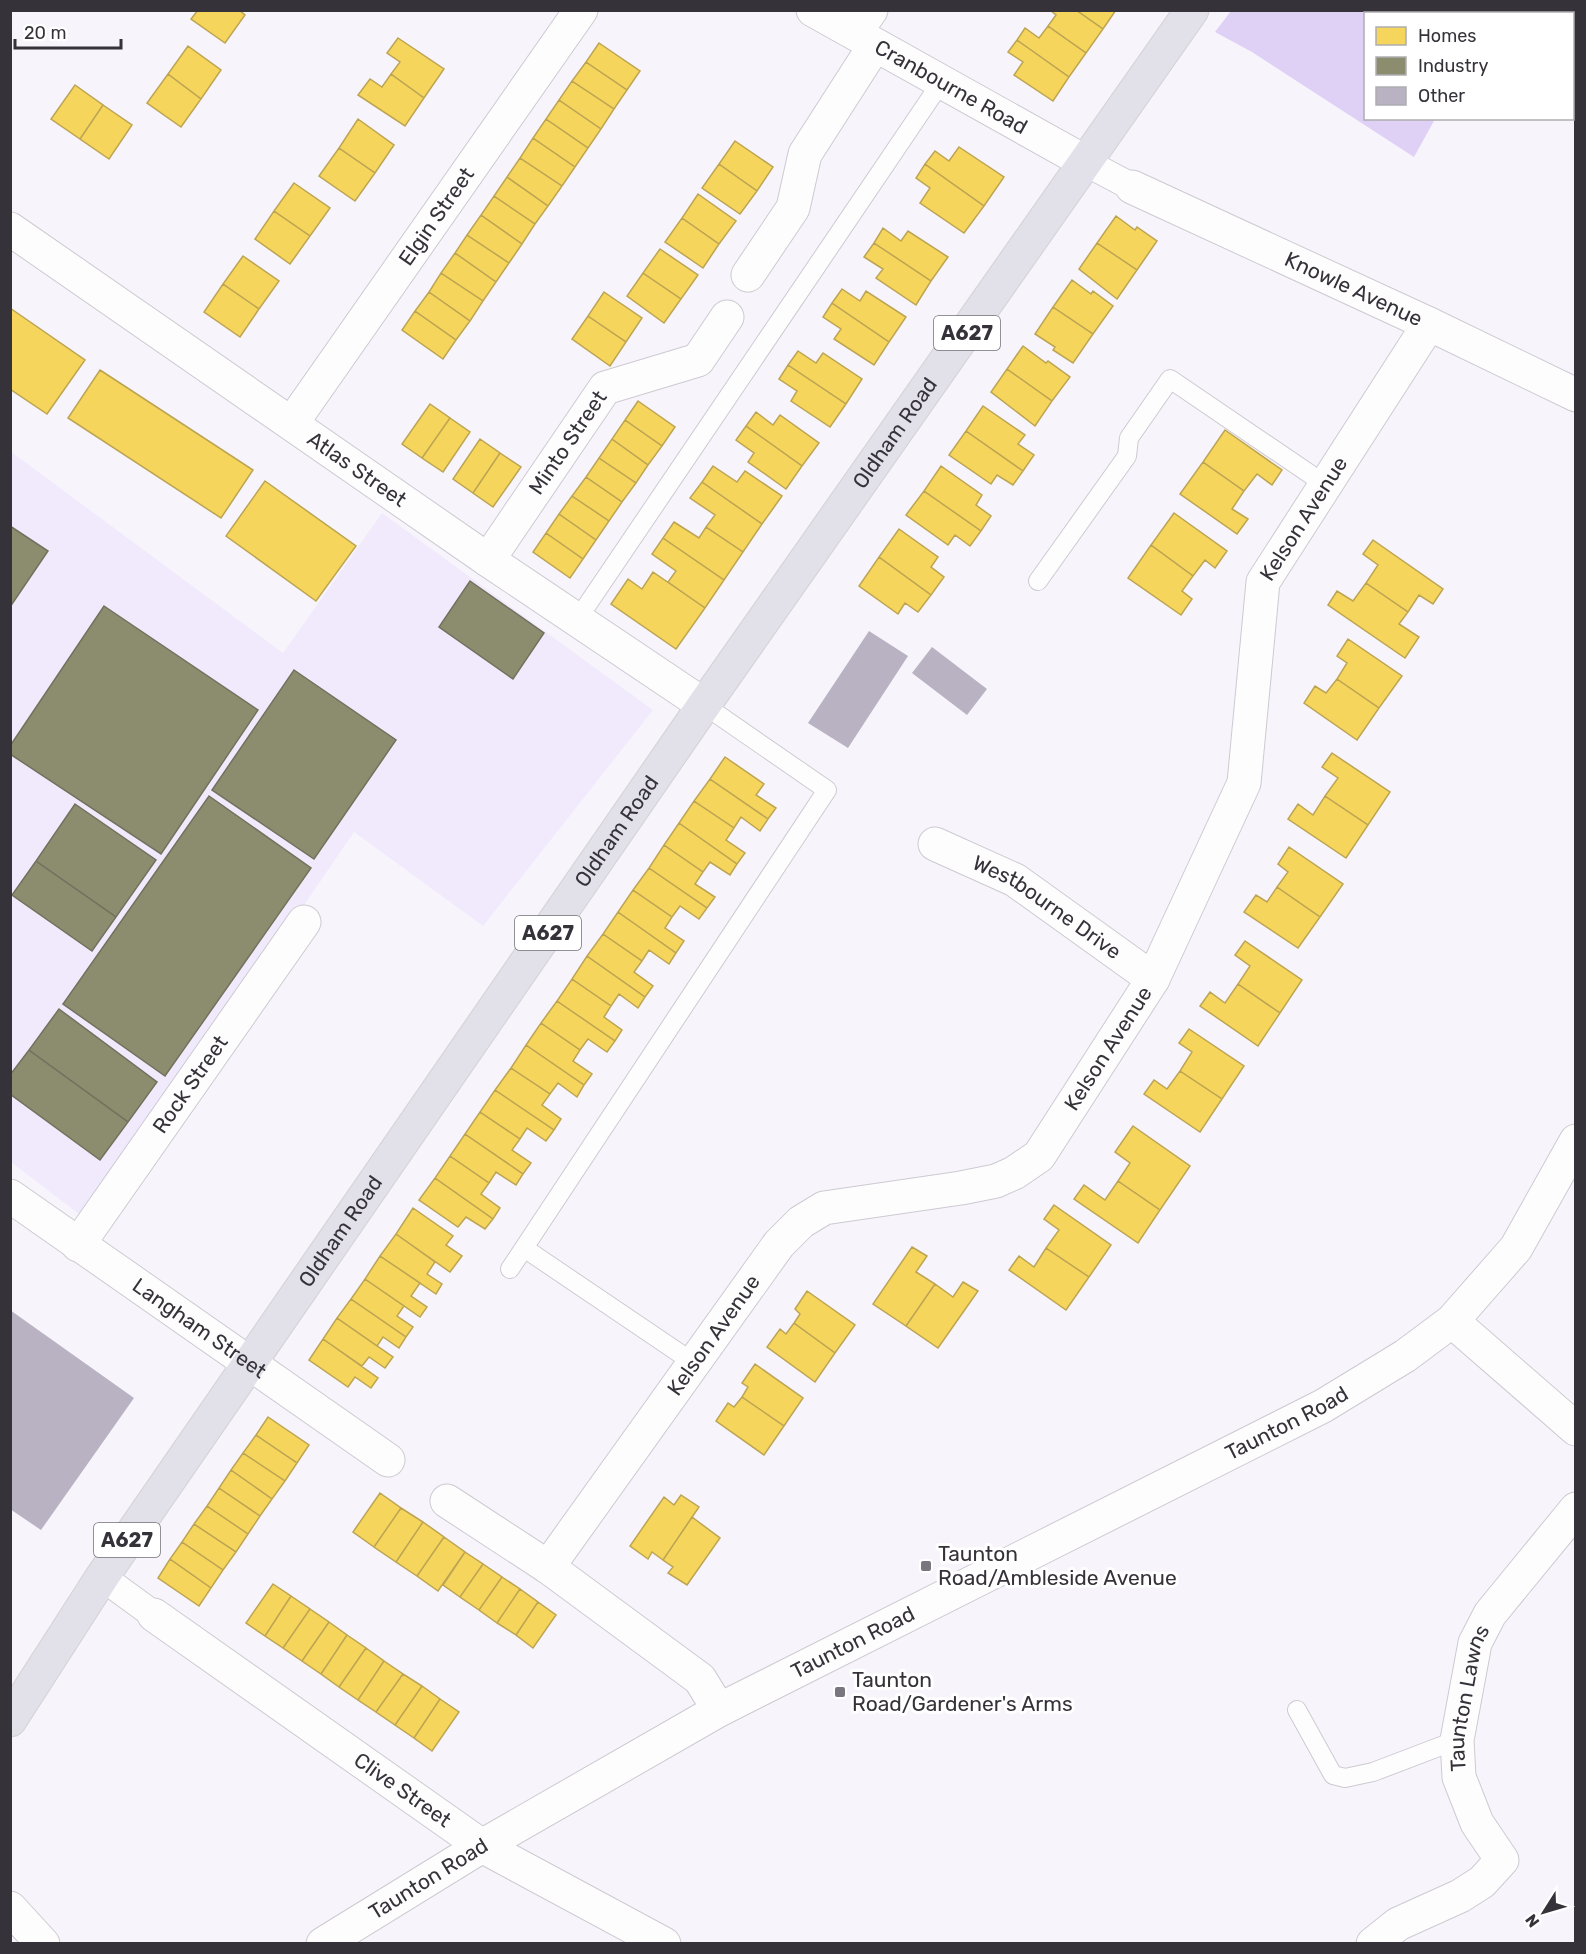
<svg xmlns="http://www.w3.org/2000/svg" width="1586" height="1954" font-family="Rubik,sans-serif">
<rect width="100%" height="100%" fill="#f7f4fb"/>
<path fill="#f1eafd" d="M 10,451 L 283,653 L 382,513 L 653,710 L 483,926 L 354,832 L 88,1221 L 11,1162 Z"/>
<path fill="#dfd0f6" d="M 1231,11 L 1231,10 L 1494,11 L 1492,14 L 1366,14 L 1366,118 L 1435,119 L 1414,157 L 1252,52 L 1215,32 Z"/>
<path fill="#f6d55c" stroke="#bca452" stroke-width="1.5" d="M 198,10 L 239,10 L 245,15 L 225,43 L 191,19 Z
M 1050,10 L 1076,10 L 1103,29 L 1086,53 L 1048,26 L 1056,15 Z
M 1076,10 L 1116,10 L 1103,29 Z
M 1048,26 L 1086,53 L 1069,77 L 1017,40 L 1025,28 L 1039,38 Z
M 398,38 L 444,69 L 424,98 L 391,74 L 400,62 L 387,53 Z
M 1017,40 L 1069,77 L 1053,101 L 1014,75 L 1023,62 L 1008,52 Z
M 599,43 L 640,71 L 627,90 L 586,62 Z
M 188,46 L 221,70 L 201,99 L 168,74 Z
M 586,62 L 627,90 L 614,109 L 572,81 Z
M 168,74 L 201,99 L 181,127 L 147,103 Z
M 391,74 L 424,98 L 405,126 L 358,95 L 370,79 L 382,87 Z
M 572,81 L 614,109 L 601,129 L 559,100 Z
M 75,85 L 103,105 L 80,139 L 51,119 Z
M 559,100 L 601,129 L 588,148 L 546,119 Z
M 103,105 L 132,125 L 109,159 L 80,139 Z
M 358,119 L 394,145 L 375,173 L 339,148 Z
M 546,119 L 588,148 L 575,167 L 533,138 Z
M 533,138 L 575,167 L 562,186 L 520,158 Z
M 735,141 L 773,167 L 757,191 L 719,164 Z
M 959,147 L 1004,177 L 984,206 L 925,164 L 935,151 L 949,161 Z
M 339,148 L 375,173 L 355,201 L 319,176 Z
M 520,158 L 562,186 L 548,206 L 507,177 Z
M 719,164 L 757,191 L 740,214 L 702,188 Z
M 925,164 L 984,206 L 964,233 L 920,203 L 930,188 L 916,178 Z
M 507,177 L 548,206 L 535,224 L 494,196 Z
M 294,183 L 330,208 L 310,236 L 274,211 Z
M 698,194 L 736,221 L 719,244 L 682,218 Z
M 494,196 L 535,224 L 522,244 L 481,215 Z
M 274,211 L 310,236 L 290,264 L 255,239 Z
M 481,215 L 522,244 L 509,263 L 467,235 Z
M 1116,216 L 1135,230 L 1137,227 L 1157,241 L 1137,270 L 1097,243 Z
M 682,218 L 719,244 L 703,268 L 665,242 Z
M 883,228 L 901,241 L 908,231 L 948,257 L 931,281 L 874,243 Z
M 467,235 L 509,263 L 496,282 L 455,253 Z
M 874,243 L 931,281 L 916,305 L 876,278 L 883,269 L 864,257 Z
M 1097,243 L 1137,270 L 1117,299 L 1079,269 Z
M 660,249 L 698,275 L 681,299 L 643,273 Z
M 455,253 L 496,282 L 483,301 L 441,273 Z
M 243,256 L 279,281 L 259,309 L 223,284 Z
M 441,273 L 483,301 L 470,321 L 429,292 Z
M 643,273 L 681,299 L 664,323 L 627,296 Z
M 1072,280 L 1091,294 L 1093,291 L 1113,306 L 1093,334 L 1053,307 Z
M 223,284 L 259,309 L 240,337 L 204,312 Z
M 842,289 L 860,301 L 866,291 L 906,317 L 889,342 L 832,303 Z
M 429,292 L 470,321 L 456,340 L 415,311 Z
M 604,292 L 642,318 L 626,342 L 588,316 Z
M 832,303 L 889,342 L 874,365 L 834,339 L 841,329 L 823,317 Z
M 1053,307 L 1093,334 L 1073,363 L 1053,350 L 1055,347 L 1035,334 Z
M 10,308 L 85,360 L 47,414 L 10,389 Z
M 415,311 L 456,340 L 443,359 L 402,330 Z
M 588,316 L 626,342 L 610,366 L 572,339 Z
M 1023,346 L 1046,363 L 1048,361 L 1070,377 L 1052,401 L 1007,369 Z
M 798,351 L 816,363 L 823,353 L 862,379 L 846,404 L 788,365 Z
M 788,365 L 846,404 L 830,427 L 791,401 L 797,391 L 779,379 Z
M 1007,369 L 1052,401 L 1035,426 L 991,392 Z
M 100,370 L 253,470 L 221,518 L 68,418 Z
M 638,401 L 675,427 L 662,446 L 625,420 Z
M 430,404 L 450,418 L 422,458 L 402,444 Z
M 983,406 L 1025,435 L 1018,444 L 1034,455 L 1023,471 L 966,431 Z
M 756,412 L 773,425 L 780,415 L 819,443 L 802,466 L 746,426 Z
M 450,418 L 470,432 L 443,472 L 422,458 Z
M 625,420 L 662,446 L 648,465 L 612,439 Z
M 746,426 L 802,466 L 786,489 L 748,462 L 754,453 L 736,440 Z
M 1225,430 L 1282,470 L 1272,485 L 1257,474 L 1244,491 L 1203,462 Z
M 966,431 L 1023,471 L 1013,485 L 997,475 L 991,484 L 949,455 Z
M 480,439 L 500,453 L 473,493 L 453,479 Z
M 612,439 L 648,465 L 636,483 L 599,458 Z
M 500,453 L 521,467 L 493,507 L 473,493 Z
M 599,458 L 636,483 L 622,502 L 586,477 Z
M 1203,462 L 1244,491 L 1232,509 L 1248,519 L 1237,534 L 1180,494 Z
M 713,466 L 737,482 L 745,471 L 782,496 L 762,524 L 702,482 Z
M 941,466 L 982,495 L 976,505 L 991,516 L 981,531 L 924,491 Z
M 586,477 L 622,502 L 609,521 L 572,496 Z
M 265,481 L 356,546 L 316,601 L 226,536 Z
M 702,482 L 762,524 L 743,552 L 706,527 L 715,515 L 690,498 Z
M 924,491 L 981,531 L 970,546 L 955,535 L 948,545 L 906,515 Z
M 572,496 L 609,521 L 596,540 L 559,514 Z
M 1174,513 L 1227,551 L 1215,568 L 1205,560 L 1193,576 L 1151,545 Z
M 559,514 L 596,540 L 583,559 L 546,533 Z
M 674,522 L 699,538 L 706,527 L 743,552 L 724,580 L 663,538 Z
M 899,529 L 938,557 L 931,567 L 944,577 L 931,595 L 879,557 Z
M 546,533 L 583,559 L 570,578 L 533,552 Z
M 663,538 L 724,580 L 705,608 L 668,582 L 676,571 L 652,554 Z
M 1373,540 L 1443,589 L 1433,604 L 1419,595 L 1408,612 L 1366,583 L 1378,565 L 1363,554 Z
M 1151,545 L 1193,576 L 1182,591 L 1192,599 L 1181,615 L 1128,578 Z
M 879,557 L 931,595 L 918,612 L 905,603 L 898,614 L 859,586 Z
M 653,572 L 705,608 L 676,649 L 611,604 L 628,579 L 642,589 Z
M 1366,583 L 1408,612 L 1399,624 L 1419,637 L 1405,658 L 1328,605 L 1337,591 L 1353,601 Z
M 1348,639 L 1402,676 L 1379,708 L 1337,679 L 1347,663 L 1337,656 Z
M 1337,679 L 1379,708 L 1357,740 L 1304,703 L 1315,686 L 1326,693 Z
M 1332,753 L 1390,792 L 1368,825 L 1325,796 L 1338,778 L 1322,767 Z
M 725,757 L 764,784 L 756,795 L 776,808 L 768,819 L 710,779 Z
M 710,779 L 768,819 L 760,831 L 741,817 L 734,828 L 694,801 Z
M 1325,796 L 1368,825 L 1346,858 L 1288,819 L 1298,804 L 1313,815 Z
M 694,801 L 734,828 L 726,840 L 745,853 L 737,864 L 679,823 Z
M 679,823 L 737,864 L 730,875 L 710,862 L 703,872 L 664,845 Z
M 664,845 L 703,872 L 695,884 L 715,897 L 707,908 L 649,868 Z
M 1289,847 L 1343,884 L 1320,917 L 1277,887 L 1288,872 L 1278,864 Z
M 649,868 L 707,908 L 699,919 L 680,906 L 672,917 L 633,890 Z
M 1277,887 L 1320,917 L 1298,948 L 1244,912 L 1256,895 L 1267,902 Z
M 633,890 L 672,917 L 665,928 L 684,941 L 676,953 L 618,912 Z
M 618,912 L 676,953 L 669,964 L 649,950 L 642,961 L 603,934 Z
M 603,934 L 642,961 L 634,972 L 653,986 L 645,997 L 587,956 Z
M 1245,941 L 1302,980 L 1280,1013 L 1238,984 L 1250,966 L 1235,955 Z
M 587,956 L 645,997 L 638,1008 L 619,994 L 611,1006 L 572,979 Z
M 572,979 L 611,1006 L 604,1017 L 622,1030 L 615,1041 L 557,1001 Z
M 1238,984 L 1280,1013 L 1258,1046 L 1200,1006 L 1210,992 L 1225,1003 Z
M 557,1001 L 615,1041 L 607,1052 L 588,1039 L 580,1050 L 541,1023 Z
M 541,1023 L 580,1050 L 573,1061 L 592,1074 L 584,1085 L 526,1045 Z
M 1189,1029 L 1244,1066 L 1222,1099 L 1180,1071 L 1192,1052 L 1179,1043 Z
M 526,1045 L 584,1085 L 577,1097 L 558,1083 L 550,1094 L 511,1068 Z
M 511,1068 L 550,1094 L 542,1105 L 561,1119 L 554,1130 L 495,1090 Z
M 1180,1071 L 1222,1099 L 1200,1132 L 1144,1094 L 1154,1080 L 1167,1089 Z
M 495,1090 L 554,1130 L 546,1141 L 527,1128 L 520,1139 L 480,1112 Z
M 480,1112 L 520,1139 L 512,1150 L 531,1163 L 523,1174 L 465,1134 Z
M 1133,1126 L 1190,1166 L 1160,1210 L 1118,1181 L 1130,1163 L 1115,1152 Z
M 465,1134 L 523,1174 L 516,1185 L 496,1172 L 489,1183 L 450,1156 Z
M 450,1156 L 489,1183 L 481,1194 L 500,1208 L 493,1219 L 435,1178 Z
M 435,1178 L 493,1219 L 485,1229 L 466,1217 L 458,1227 L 419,1200 Z
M 1118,1181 L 1160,1210 L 1138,1243 L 1074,1199 L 1084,1185 L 1105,1200 Z
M 1054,1205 L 1111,1245 L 1089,1277 L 1046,1248 L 1059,1230 L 1044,1219 Z
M 413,1208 L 453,1236 L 446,1245 L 462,1256 L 450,1272 L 396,1234 Z
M 396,1234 L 435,1262 L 427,1274 L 442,1284 L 436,1294 L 380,1256 Z
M 912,1247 L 927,1256 L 916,1272 L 935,1284 L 906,1326 L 873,1304 Z
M 1046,1248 L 1089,1277 L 1066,1310 L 1009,1270 L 1019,1256 L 1034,1267 Z
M 380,1256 L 420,1283 L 411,1296 L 427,1307 L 420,1317 L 365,1279 Z
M 365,1279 L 404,1306 L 397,1316 L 413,1327 L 406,1337 L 351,1299 Z
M 963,1282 L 978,1291 L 938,1348 L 906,1326 L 935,1284 L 953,1297 Z
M 807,1291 L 855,1325 L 835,1353 L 794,1323 L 800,1314 L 795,1309 Z
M 351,1299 L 406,1337 L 399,1348 L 383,1337 L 377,1346 L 337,1318 Z
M 337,1318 L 393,1357 L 385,1368 L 369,1357 L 362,1366 L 323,1339 Z
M 794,1323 L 835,1353 L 815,1382 L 767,1347 L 780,1329 L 786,1334 Z
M 323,1339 L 378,1378 L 371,1388 L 355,1377 L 348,1387 L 309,1360 Z
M 755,1364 L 803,1398 L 784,1426 L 742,1397 L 748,1387 L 742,1383 Z
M 742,1397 L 784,1426 L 764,1455 L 716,1421 L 728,1403 L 734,1407 Z
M 268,1417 L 309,1445 L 297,1463 L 256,1435 Z
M 256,1435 L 297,1463 L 285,1481 L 243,1453 Z
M 243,1453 L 285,1481 L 272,1499 L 231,1470 Z
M 231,1470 L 272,1499 L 260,1516 L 219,1488 Z
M 219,1488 L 260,1516 L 248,1534 L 207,1506 Z
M 380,1493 L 401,1508 L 374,1547 L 353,1532 Z
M 681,1495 L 699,1507 L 663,1560 L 652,1552 L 648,1559 L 630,1546 L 664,1497 L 674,1505 Z
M 207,1506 L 248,1534 L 236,1552 L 194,1524 Z
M 401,1508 L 423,1522 L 396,1562 L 374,1547 Z
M 692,1517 L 720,1538 L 687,1585 L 668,1573 L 673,1567 L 663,1560 Z
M 423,1522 L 444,1537 L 417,1576 L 396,1562 Z
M 194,1524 L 236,1552 L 223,1570 L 182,1542 Z
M 444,1537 L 465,1552 L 438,1591 L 417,1576 Z
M 182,1542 L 223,1570 L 211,1588 L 170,1559 Z
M 465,1552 L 483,1564 L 460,1597 L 443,1585 Z
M 170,1559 L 211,1588 L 199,1606 L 158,1578 Z
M 483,1564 L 502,1577 L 479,1610 L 460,1597 Z
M 502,1577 L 520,1589 L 497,1623 L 479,1610 Z
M 273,1584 L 291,1596 L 265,1636 L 246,1623 Z
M 520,1589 L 538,1602 L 516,1635 L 497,1623 Z
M 291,1596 L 310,1609 L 283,1648 L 265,1636 Z
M 538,1602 L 556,1615 L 533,1648 L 516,1635 Z
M 310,1609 L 329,1622 L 302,1661 L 283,1648 Z
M 329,1622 L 347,1635 L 321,1674 L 302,1661 Z
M 347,1635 L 366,1648 L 339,1687 L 321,1674 Z
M 366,1648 L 384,1661 L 358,1700 L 339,1687 Z
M 384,1661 L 403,1674 L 376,1712 L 358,1700 Z
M 403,1674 L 422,1686 L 395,1725 L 376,1712 Z
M 422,1686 L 440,1699 L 414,1738 L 395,1725 Z
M 440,1699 L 459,1712 L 432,1751 L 414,1738 Z"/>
<path fill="#8c8c6e" stroke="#72715e" stroke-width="1.5" d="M 10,526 L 48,551 L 10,607 Z
M 470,581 L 544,633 L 513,679 L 439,627 Z
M 104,606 L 258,710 L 161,854 L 10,754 L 10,746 Z
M 294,670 L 396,740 L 314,859 L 212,790 Z
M 209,796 L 311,868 L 165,1076 L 63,1004 Z
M 75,804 L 156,860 L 116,917 L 36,861 Z
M 36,861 L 116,917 L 92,951 L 12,895 Z
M 59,1009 L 157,1082 L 128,1122 L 29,1050 Z
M 29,1050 L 128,1122 L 100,1160 L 10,1094 L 10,1075 Z"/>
<path fill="#b9b2c2" d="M 869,631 L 908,656 L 848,748 L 808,723 Z
M 932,647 L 987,689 L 967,715 L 912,673 Z
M 10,1310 L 134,1398 L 41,1530 L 10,1509 Z"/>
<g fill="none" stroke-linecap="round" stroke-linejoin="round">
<g stroke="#cdcad1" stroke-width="20">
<path id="service" d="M 1038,581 L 1127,456 L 1129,438 L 1170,379 L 1326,485
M 577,620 L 942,81
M 524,1248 L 694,1363
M 510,1269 L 827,790 L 704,705
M 1297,1710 L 1333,1775 L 1345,1778 L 1373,1772 L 1457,1740"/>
</g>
<g stroke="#cdcad1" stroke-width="29">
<path id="pedestrian" d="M 1087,163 L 1132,187
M 102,1577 L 154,1615"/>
</g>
<g stroke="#cdcad1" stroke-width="35">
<g id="minor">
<path id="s1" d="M 813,10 L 1087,163"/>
<path d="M 855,33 L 871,10"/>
<path id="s2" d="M 1132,187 L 1429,324 L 1576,395"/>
<path id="s3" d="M 10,229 L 488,560 L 704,705"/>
<path d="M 748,275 L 793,208 L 805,154 L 875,45"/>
<path id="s4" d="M 292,423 L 581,10"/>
<path id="s5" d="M 488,560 L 605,388 L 698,360 L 727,317"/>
<path id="s6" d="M 935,844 L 1015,880 L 1153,979"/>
<path id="s7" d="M 10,1196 L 388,1460"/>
<path id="s8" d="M 78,1245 L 304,922"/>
<path d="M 1452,1321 L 1576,1429"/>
<path d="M 447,1501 L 548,1567 L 700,1679 L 719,1710"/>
<path id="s9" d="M 548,1567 L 779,1244 L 801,1222 L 824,1208 L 961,1188 L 996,1181 L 1014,1173 L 1039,1156 L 1153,979 L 1244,783 L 1263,582 L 1429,324"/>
<path id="s10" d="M 154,1615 L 482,1846 L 664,1944"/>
<path id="s11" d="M 323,1944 L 482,1846 L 719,1710 L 1323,1406 L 1405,1356 L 1452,1321 L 1516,1248 L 1576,1141"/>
<path id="s12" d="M 1373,1944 L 1398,1924 L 1460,1896 L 1482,1882 L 1502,1860 L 1477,1823 L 1459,1777 L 1457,1740 L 1475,1643 L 1490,1614 L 1576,1509"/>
</g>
</g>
<g stroke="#cdcad1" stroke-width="35">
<path id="tertiary" d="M 10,1908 L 43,1944"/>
</g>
<g stroke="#d3d2d6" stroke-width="35">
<g id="trunk">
<path id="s13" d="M 10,1720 L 102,1577 L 704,705 L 1192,10"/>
</g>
</g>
<use href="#service" stroke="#fefdfe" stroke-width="18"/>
<use href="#pedestrian" stroke="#fefdfe" stroke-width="27"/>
<use href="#minor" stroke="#fefdfe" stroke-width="33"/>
<use href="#tertiary" stroke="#fefdfe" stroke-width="33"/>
<use href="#trunk" stroke="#e2e0e8" stroke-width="33"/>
</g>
<g fill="#79767e" stroke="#fff" stroke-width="2">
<rect x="920" y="1560" width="12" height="12" rx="3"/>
<rect x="834" y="1686" width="12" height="12" rx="3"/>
</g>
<g text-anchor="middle" stroke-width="6" stroke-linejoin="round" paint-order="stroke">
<g fill="#fff" stroke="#727075" stroke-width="1.5">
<rect x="934" y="316" width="66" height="34" rx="4.5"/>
<rect x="515" y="916" width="66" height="34" rx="4.5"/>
<rect x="94" y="1523" width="66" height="34" rx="4.5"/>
</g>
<g font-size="20" font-weight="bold" fill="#35323a">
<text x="967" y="340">A627</text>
<text x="548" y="940">A627</text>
<text x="127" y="1547">A627</text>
</g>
<g font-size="21" fill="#35323a" stroke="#fff">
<text dy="7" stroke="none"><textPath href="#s1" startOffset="158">Cranbourne Road</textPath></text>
<text dy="7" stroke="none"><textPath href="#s4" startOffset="252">Elgin Street</textPath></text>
<text dy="7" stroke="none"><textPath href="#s2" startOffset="244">Knowle Avenue</textPath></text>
<text dy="7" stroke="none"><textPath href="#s13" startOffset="1562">Oldham Road</textPath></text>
<text dy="7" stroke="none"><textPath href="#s5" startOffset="142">Minto Street</textPath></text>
<text dy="7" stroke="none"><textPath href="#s3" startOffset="422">Atlas Street</textPath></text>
<text dy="7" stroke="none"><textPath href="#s9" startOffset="1383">Kelson Avenue</textPath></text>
<text dy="7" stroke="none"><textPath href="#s13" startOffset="1076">Oldham Road</textPath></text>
<text dy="7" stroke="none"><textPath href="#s6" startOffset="129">Westbourne Drive</textPath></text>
<text dy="7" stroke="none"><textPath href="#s9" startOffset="807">Kelson Avenue</textPath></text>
<text dy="7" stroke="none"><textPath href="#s8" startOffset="196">Rock Street</textPath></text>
<text dy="7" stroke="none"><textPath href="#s13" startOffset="590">Oldham Road</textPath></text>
<text dy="7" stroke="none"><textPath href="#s7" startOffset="231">Langham Street</textPath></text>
<text dy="7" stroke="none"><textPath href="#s9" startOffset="285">Kelson Avenue</textPath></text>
<text dy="7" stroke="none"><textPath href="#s11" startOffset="1096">Taunton Road</textPath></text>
<text dy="7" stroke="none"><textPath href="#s11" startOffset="610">Taunton Road</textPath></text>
<text dy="7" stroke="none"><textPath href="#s12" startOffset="330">Taunton Lawns</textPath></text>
<text dy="7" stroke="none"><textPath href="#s10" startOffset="304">Clive Street</textPath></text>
<text dy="7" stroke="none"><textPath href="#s11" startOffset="124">Taunton Road</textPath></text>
</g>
<g font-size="21" fill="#35323a" stroke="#fff" text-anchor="start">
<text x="938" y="1561">Taunton<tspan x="938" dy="24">Road/Ambleside Avenue</tspan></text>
<text x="852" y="1687">Taunton<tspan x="852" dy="24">Road/Gardener's Arms</tspan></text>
</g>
</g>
<rect width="1586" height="1954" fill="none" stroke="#35323a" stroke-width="24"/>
<rect x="1364" y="12" width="210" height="108" fill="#ffffff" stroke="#aeadb0" stroke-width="1.5"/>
<rect x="1376" y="27" width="30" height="18" fill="#f6d55c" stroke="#aeadb0" stroke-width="1.5"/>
<text x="1418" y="42" font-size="18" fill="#35323a">Homes</text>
<rect x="1376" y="57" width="30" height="18" fill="#8c8c6e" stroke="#aeadb0" stroke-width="1.5"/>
<text x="1418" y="72" font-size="18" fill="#35323a">Industry</text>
<rect x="1376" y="87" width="30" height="18" fill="#b9b2c2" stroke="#aeadb0" stroke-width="1.5"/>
<text x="1418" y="102" font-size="18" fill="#35323a">Other</text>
<g transform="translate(1544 1912) rotate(233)" stroke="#ffffff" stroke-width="4.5" paint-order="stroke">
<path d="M0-4.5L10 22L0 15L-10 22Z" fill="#35323a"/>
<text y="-9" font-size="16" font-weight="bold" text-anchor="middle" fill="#35323a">N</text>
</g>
<path d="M15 39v9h106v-9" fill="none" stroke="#35323a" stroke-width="3"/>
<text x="24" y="39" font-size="18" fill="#35323a" stroke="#ffffff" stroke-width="4.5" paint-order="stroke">20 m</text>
</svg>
